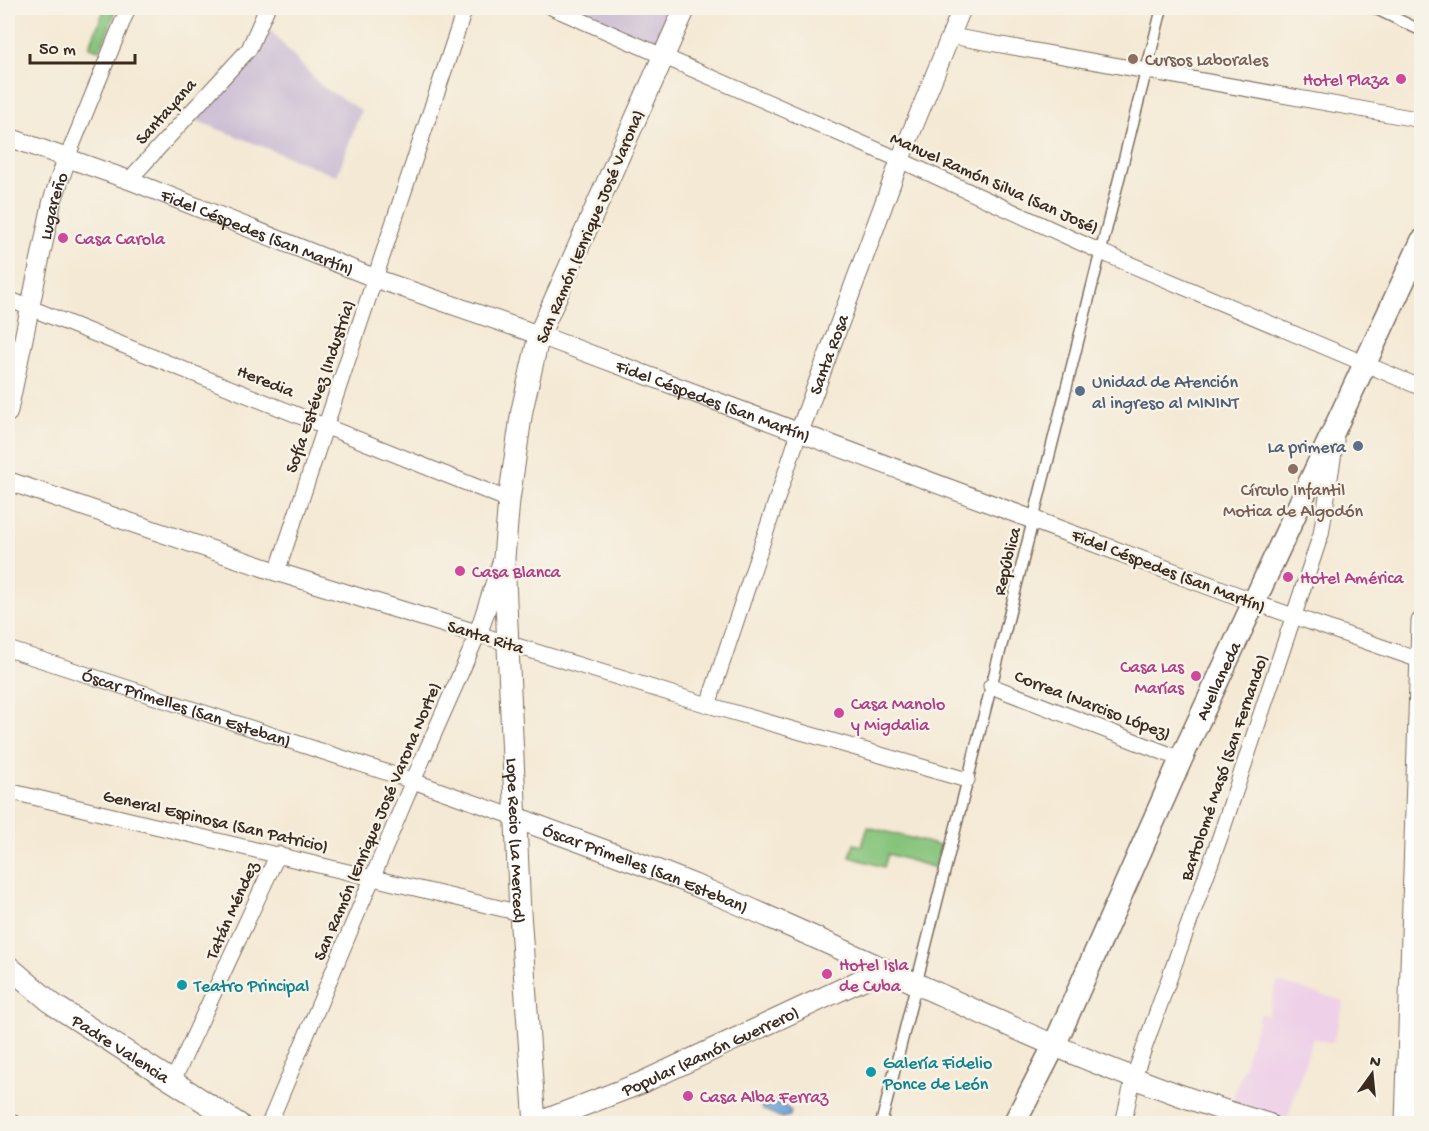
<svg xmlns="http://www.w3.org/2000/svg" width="1429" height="1131" font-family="'Gochi Hand',sans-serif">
<rect width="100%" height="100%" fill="#f7f3e8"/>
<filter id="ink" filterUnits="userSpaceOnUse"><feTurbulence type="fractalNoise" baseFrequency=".0167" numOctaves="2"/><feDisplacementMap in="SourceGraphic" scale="12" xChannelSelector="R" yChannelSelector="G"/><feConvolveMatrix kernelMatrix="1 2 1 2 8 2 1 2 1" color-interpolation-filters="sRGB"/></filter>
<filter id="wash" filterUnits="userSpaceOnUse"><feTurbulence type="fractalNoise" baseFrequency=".008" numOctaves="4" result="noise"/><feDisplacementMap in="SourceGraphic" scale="24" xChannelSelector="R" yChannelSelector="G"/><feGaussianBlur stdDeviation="1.35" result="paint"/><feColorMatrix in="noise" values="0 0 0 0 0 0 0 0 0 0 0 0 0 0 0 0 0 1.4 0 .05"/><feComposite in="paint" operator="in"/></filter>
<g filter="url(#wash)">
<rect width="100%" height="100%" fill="#f4e9d4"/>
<path fill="#eed0e8" d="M 1277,982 L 1344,1001 L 1333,1043 L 1313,1038 L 1287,1120 L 1232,1103 L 1260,1014 L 1268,1016 Z"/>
<path fill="#ccbed4" d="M 575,8 L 676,8 L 660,45 Z
M 270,30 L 321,86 L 361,110 L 337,176 L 195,120 Z"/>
<path fill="#86c47b" stroke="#60774c" stroke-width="1.5" d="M 105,8 L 117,8 L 100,50 L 89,47 Z
M 868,827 L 941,846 L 936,868 L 888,854 L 884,867 L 850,857 L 854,844 L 862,846 Z"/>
<path fill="#6aa1d8" stroke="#52667b" stroke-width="1.5" d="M 767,1100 L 781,1103 L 791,1111 L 790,1116 L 782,1118 L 762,1109 L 761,1105 Z"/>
</g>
<g filter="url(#ink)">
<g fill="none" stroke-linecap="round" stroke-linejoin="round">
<g stroke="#7c6d5e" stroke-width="13">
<path id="pedestrian" d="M 1374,8 L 1422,31
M 881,1124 L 1162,8"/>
</g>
<g stroke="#7c6d5e" stroke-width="17">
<g id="minor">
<path d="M 553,8 L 900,160 L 1101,252 L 1422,388"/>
<path d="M 951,36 L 1422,120"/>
<path d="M 67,158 L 128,8"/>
<path d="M 129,180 L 249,49 L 267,8"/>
<path d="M 8,299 L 509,500"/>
<path d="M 277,572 L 465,8"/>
<path d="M 1253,602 L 1422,661"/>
<path id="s1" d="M 8,649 L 413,781 L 517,818"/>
<path d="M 991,686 L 1181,759"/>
<path d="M 708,705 L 799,433"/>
<path d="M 8,791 L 520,913"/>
<path d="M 173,1081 L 278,854"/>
<path d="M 8,1119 L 15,1124"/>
<path d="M 269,1124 L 413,781 L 478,634 L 708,705 L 967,780"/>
<path d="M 1123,1124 L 1133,1079 L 1220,837 L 1321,534 L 1336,440"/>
</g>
</g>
<g stroke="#7c6d5e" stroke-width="20">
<g id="tertiary">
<path id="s2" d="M 8,137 L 129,180 L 377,279 L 539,335 L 1253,602"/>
<path id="s3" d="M 8,413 L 52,202 L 67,158"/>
<path id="s4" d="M 799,433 L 900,160 L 962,8"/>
<path d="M 8,481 L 277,572 L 478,634 L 502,561"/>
</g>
</g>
<g stroke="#7c6d5e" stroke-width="23">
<g id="secondary">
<path id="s5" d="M 685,8 L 539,335 L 522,410 L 509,500 L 504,558 L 520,913 L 535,1124 L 641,1083 L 883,970"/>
<path id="s6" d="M 517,818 C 577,841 639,862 699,887 C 889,965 1070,1066 1268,1124"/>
<path id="s7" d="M 8,966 L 54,1005 L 239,1124"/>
<path d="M 1406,1124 L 1422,622"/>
</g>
</g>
<g stroke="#7c6d5e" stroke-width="25">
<g id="primary">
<path id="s8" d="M 1014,1124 L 1054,1046 L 1181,759 L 1422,241"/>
</g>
</g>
<use href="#pedestrian" stroke="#fff" stroke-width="10"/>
<use href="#minor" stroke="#fff" stroke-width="15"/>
<use href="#tertiary" stroke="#fff" stroke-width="18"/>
<use href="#secondary" stroke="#fff" stroke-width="21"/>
<use href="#primary" stroke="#fff" stroke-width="22"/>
</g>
</g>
<g fill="#8d6e63" stroke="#f7f3e8" stroke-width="2">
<circle cx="1133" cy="59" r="6"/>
<circle cx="1293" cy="469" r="6"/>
</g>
<g fill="#d1479c" stroke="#f7f3e8" stroke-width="2">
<circle cx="1401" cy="79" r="6"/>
<circle cx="63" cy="238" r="6"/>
<circle cx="460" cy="571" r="6"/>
<circle cx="1288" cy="577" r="6"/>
<circle cx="1196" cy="676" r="6"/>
<circle cx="839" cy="713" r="6"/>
<circle cx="827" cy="974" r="6"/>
<circle cx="688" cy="1096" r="6"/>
</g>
<g fill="#5c6f8a" stroke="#f7f3e8" stroke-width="2">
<circle cx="1080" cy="391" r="6"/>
<circle cx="1358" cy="446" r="6"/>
</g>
<g fill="#0f9aa8" stroke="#f7f3e8" stroke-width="2">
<circle cx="182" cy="985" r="6"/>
<circle cx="871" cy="1072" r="6"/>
</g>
<g text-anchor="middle" stroke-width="5" stroke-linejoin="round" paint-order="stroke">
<g font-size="18" fill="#785e54" stroke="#f7f3e8" text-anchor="start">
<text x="1145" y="65">Cursos Laborales</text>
<text x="1293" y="495" text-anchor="middle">Círculo Infantil<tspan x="1293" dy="21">Motica de Algodón</tspan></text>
</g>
<g font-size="18" fill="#b23c85" stroke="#f7f3e8" text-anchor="start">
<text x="1389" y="85" text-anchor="end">Hotel Plaza</text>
<text x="75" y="244">Casa Carola</text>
<text x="472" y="577">Casa Blanca</text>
<text x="1300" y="583">Hotel América</text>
<text x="1184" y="672" text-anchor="end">Casa Las<tspan x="1184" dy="21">Marías</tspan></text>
<text x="851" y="709">Casa Manolo<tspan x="851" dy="21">y Migdalia</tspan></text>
<text x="839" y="970">Hotel Isla<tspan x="839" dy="21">de Cuba</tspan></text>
<text x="700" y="1102">Casa Alba Ferraz</text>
</g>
<g font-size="18" fill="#3b2a1e" stroke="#f7f3e8">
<text transform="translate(165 111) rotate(-48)" y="6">Santayana</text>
<text transform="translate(995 182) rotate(24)" y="6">Manuel Ramón Silva (San José)</text>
<text dy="6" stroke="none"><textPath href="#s3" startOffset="212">Lugareño</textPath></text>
<text transform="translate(589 226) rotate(-67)" y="6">San Ramón (Enrique José Varona)</text>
<text dy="6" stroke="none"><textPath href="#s2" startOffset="267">Fidel Céspedes (San Martín)</textPath></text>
<text dy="6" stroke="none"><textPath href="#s4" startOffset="84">Santa Rosa</textPath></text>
<text transform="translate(266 380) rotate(22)" y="6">Heredia</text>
<text transform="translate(319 386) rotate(-71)" y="6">Sofía Estévez (Industria)</text>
<text dy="6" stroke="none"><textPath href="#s2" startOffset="753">Fidel Céspedes (San Martín)</textPath></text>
<text transform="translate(1006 561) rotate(-76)" y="6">República</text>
<text transform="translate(1169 570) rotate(21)" y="6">Fidel Céspedes (San Martín)</text>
<text transform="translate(486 636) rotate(17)" y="6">Santa Rita</text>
<text dy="6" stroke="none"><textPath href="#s8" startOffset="488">Avellaneda</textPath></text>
<text transform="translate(1093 704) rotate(21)" y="6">Correa (Narciso López)</text>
<text dy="6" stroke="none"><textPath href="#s1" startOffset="188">Óscar Primelles (San Esteban)</textPath></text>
<text transform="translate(1223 767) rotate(-71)" y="6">Bartolomé Masó (San Fernando)</text>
<text transform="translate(216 820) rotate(13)" y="6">General Espinosa (San Patricio)</text>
<text transform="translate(376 821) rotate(-67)" y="6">San Ramón (Enrique José Varona Norte)</text>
<text dy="6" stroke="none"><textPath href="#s5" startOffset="867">Lope Recio (La Merced)</textPath></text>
<text dy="6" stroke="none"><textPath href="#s6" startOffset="138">Óscar Primelles (San Esteban)</textPath></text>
<text transform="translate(231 910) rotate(-66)" y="6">Tatán Méndez</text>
<text dy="6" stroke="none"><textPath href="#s7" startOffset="140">Padre Valencia</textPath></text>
<text dy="6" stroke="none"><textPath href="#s5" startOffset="1341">Popular (Ramón Guerrero)</textPath></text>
</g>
<g font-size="18" fill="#4e5e75" stroke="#f7f3e8" text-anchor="start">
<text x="1092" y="387">Unidad de Atención<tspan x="1092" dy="21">al ingreso al MININT</tspan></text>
<text x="1346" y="452" text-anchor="end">La primera</text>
</g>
<g font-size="18" fill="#0d838f" stroke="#f7f3e8" text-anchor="start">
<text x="194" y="991">Teatro Principal</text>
<text x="883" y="1068">Galería Fidelio<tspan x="883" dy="21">Ponce de León</tspan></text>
</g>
</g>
<rect width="1429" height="1131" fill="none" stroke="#f7f3e8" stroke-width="30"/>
<g transform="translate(1372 1074) rotate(15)" stroke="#f7f3e8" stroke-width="4.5" paint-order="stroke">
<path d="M0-4.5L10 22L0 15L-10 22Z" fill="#3b2a1e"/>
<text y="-9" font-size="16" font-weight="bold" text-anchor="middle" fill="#3b2a1e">N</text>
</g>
<path d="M30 54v9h105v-9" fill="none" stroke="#3b2a1e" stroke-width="3"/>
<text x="39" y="54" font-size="18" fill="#3b2a1e" stroke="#f7f3e8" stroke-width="4.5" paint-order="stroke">50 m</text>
</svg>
